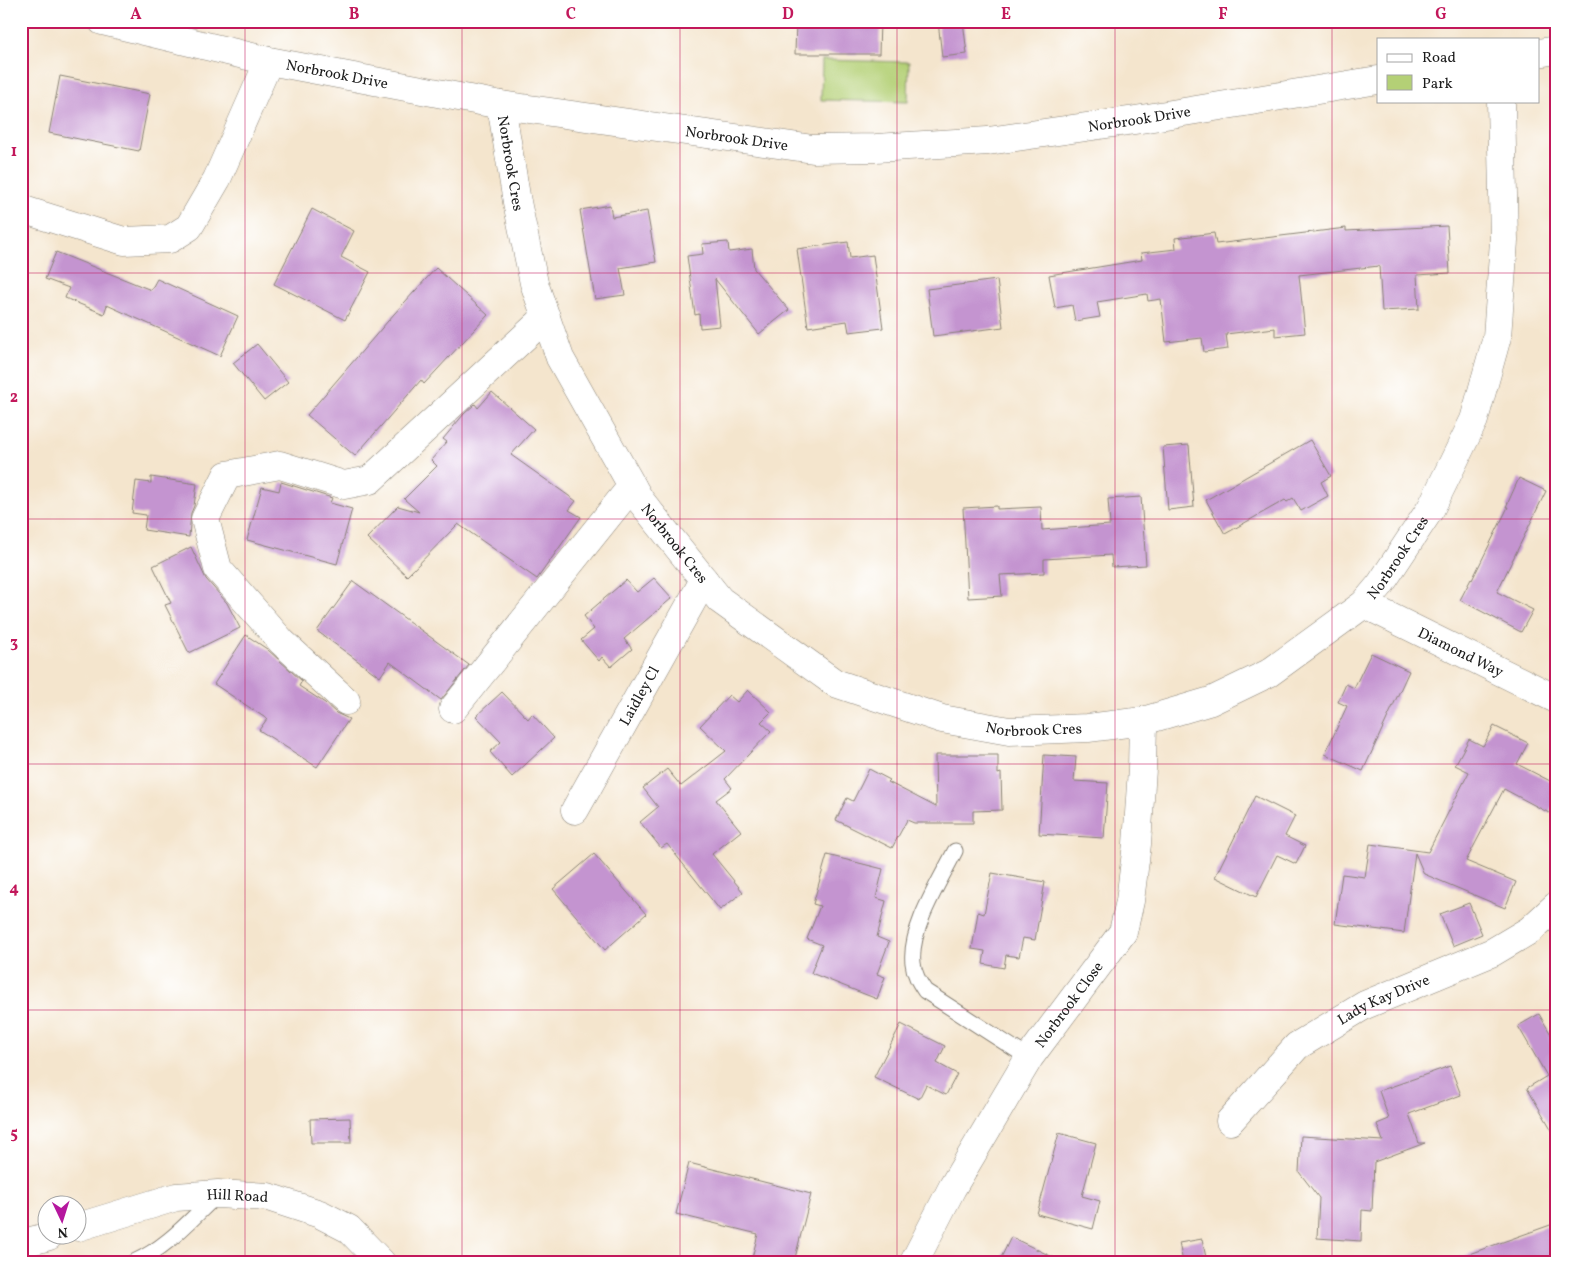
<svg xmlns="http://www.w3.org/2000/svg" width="1577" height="1283" font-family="Vollkorn,serif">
<rect width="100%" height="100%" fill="#fff"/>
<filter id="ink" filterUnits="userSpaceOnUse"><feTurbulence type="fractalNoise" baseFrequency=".02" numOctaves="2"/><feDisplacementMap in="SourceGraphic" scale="10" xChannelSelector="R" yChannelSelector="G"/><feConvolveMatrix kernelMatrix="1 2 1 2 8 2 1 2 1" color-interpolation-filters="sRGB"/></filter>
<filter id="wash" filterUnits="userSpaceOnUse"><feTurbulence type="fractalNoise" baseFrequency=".0096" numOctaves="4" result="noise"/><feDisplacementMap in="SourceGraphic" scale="20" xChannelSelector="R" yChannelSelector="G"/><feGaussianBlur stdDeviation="1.12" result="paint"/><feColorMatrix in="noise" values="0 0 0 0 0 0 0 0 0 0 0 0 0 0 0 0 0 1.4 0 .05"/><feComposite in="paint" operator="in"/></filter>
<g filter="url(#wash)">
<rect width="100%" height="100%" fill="#f4e5cd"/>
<path fill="#b4d076" stroke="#687649" d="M 822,60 L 909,62 L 908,102 L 821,100 Z"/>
<g id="blocks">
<path fill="#c494d0" d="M 796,21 L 880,21 L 879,54 L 795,54 Z
M 938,21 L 963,21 L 967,54 L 942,57 Z
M 60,76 L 150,94 L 139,151 L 49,133 Z
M 610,205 L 612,217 L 647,211 L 656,262 L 620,268 L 625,295 L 595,299 L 580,210 Z
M 312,209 L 354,231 L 341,257 L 370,272 L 345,320 L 274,284 Z
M 1447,226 L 1450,273 L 1417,275 L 1419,309 L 1382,311 L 1379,266 L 1299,275 L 1305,333 L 1275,336 L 1275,328 L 1226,334 L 1228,349 L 1204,352 L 1202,338 L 1166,342 L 1161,299 L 1148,301 L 1147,294 L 1097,302 L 1100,317 L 1075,321 L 1072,305 L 1055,308 L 1049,275 L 1142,260 L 1141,253 L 1176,249 L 1175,238 L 1214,233 L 1216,244 L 1346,228 L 1346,231 Z
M 728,242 L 729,252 L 752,249 L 754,269 L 789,310 L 759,334 L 715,279 L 720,326 L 700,328 L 699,314 L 695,315 L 687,256 L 703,254 L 702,244 Z
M 848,242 L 850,258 L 873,255 L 883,328 L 849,332 L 847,321 L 808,327 L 797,249 Z
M 56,252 L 151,290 L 157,279 L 238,316 L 220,356 L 107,305 L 104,314 L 65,298 L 69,288 L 45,279 Z
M 436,268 L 488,315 L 424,384 L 421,380 L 355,456 L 307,415 L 394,314 Z
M 997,280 L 1003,327 L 933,336 L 927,289 Z
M 257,344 L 288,382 L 264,401 L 233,363 Z
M 492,392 L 534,429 L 511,455 L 576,501 L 569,510 L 581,517 L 537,579 L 458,524 L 407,576 L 367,538 L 398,506 L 419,512 L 404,499 L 437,466 L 431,460 L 447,442 L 443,439 L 464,414 L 475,404 L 478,408 Z
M 1310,440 L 1331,476 L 1321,482 L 1328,496 L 1301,511 L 1293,498 L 1287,502 L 1285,500 L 1225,534 L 1206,500 Z
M 1189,445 L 1194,507 L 1168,510 L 1163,447 Z
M 151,477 L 197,484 L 194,506 L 191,513 L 189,537 L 144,530 L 146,515 L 132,513 L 136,481 L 151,483 Z
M 1519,478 L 1546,491 L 1497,592 L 1533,610 L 1521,632 L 1460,600 L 1471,579 L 1472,580 L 1508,507 L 1506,507 Z
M 281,482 L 332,498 L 330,503 L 352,509 L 337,564 L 247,540 L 262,487 L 279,491 Z
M 1141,497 L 1146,565 L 1112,567 L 1111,555 L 1044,559 L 1044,573 L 1000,575 L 1002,596 L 968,598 L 963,508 L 997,506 L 997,509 L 1041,507 L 1042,530 L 1110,525 L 1108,499 Z
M 191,547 L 206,579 L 227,603 L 240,628 L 189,653 L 165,605 L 171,603 L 153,566 Z
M 654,578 L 672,598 L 624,639 L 632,649 L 611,667 L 602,657 L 599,661 L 581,640 L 594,629 L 584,616 L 626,580 L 637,592 Z
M 353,581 L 469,665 L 441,700 L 390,662 L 380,677 L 317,631 Z
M 246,635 L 267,649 L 302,681 L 299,686 L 325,703 L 336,713 L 349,719 L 317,767 L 259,730 L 267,719 L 214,684 Z
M 1371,653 L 1409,671 L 1363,771 L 1325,754 L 1347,706 L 1338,702 L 1346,684 L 1354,688 Z
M 748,690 L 771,712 L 761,722 L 771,731 L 725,779 L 732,788 L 716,800 L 741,831 L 712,854 L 743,892 L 720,910 L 667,844 L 661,848 L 640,822 L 658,807 L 643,788 L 667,769 L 681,786 L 726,751 L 700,726 L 729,695 L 737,702 Z
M 502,692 L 528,719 L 532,714 L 554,738 L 512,777 L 490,752 L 501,742 L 476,716 Z
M 1494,726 L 1528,743 L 1517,764 L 1556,784 L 1556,800 L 1549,813 L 1504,789 L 1466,861 L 1516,882 L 1505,908 L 1424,874 L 1415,853 L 1404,933 L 1335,924 L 1342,874 L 1365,877 L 1370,844 L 1428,852 L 1469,772 L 1455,765 L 1469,739 L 1483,746 Z
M 935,755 L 998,755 L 998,774 L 1001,773 L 1002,810 L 973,811 L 973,823 L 914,823 L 907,820 L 892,848 L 836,820 L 847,798 L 853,801 L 869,769 L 890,780 L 888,782 L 936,807 Z
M 1044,755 L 1076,757 L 1074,781 L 1108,783 L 1104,838 L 1039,834 Z
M 1255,796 L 1295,816 L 1285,836 L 1305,846 L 1296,864 L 1277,855 L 1256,897 L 1215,877 Z
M 594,854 L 646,914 L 605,950 L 553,889 Z
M 827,855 L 883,869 L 876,898 L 886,901 L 877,937 L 889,942 L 877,974 L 885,977 L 877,999 L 811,973 L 822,945 L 807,939 L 820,906 L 813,904 Z
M 992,873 L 1045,882 L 1035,940 L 1023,938 L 1019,957 L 1006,955 L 1004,968 L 983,964 L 985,951 L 972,949 L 978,912 L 984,914 Z
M 1469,903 L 1482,934 L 1453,946 L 1440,914 Z
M 1539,1014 L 1556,1043 L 1556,1137 L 1527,1088 L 1547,1076 L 1518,1026 Z
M 901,1024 L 945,1046 L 937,1063 L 957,1074 L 946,1095 L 926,1085 L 919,1099 L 874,1077 Z
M 1450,1066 L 1461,1095 L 1409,1114 L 1419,1143 L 1425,1143 L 1374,1162 L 1372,1211 L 1362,1210 L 1361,1241 L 1317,1238 L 1319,1198 L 1299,1172 L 1301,1136 L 1383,1141 L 1377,1124 L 1389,1119 L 1379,1091 Z
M 350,1118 L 351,1143 L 311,1143 L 310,1119 Z
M 1059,1133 L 1096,1143 L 1082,1196 L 1100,1201 L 1093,1229 L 1037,1214 Z
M 689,1163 L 811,1194 L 794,1262 L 751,1262 L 758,1234 L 676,1214 Z
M 1556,1223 L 1556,1262 L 1455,1262 L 1455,1259 Z
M 1011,1237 L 1063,1262 L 999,1262 Z
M 1202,1239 L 1207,1262 L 1183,1262 L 1179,1243 Z"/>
</g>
</g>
<g filter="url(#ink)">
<use href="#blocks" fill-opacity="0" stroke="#888074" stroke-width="1"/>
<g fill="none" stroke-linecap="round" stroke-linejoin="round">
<g stroke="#888074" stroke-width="17">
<path id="service" d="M 955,851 C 940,881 909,929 913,963 C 914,974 919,982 925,991 L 1029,1058
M 134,1262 C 167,1248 191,1219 217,1195"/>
</g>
<g stroke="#888074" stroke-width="29">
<g id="minor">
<path id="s1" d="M 102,21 L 269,61 L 501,105 L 813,149 L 876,148 L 988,141 L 1135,120 L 1378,80"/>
<path d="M 1538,53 L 1556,50"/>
<path id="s2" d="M 501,105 L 517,202 L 534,283 L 560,358 L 640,500 L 720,600 L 835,683 L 942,719 L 1009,731 L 1088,728 L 1143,721 L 1211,701 L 1269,673 L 1364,604 L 1380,585 L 1431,508 L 1474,420 L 1497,337 L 1504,241 L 1501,101"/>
<path d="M 21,209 L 124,241 L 170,239 L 189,227 L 217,179 L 269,61"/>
<path id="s3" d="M 1364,604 L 1556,699"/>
<path d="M 346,701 L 282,642 L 218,569 L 205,519 L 227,475 L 280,465 L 344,485 L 370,480 L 546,317"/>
<path d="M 453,709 L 632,486"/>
<path id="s4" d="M 575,810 L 704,580"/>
<path id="s5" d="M 1230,1121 L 1297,1046 L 1365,1005 L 1493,952 L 1530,930 L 1556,906"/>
<path id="s6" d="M 78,1227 L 176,1197 L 218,1194 L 268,1197 L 320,1214 L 349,1229 L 381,1262"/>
<path d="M 21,1244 L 49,1236"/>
<path id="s7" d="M 914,1262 L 952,1188 L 1029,1058 L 1123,932 L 1130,901 L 1137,844 L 1142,769 L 1143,721"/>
</g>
</g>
<use href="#service" stroke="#fff" stroke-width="15"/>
<use href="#minor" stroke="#fff" stroke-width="28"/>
</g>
</g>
<path fill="none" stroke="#c2185b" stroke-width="1" stroke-opacity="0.55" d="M 245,21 L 245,1262M 462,21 L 462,1262M 680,21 L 680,1262M 897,21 L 897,1262M 1115,21 L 1115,1262M 1332,21 L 1332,1262M 21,273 L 1556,273M 21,519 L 1556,519M 21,764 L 1556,764M 21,1010 L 1556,1010"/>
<g text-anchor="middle" stroke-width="4" stroke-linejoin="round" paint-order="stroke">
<g font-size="15" fill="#1c1c1c" stroke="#fff">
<text dy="5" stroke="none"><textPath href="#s1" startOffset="241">Norbrook Drive</textPath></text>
<text dy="5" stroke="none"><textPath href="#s1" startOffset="1051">Norbrook Drive</textPath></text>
<text dy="5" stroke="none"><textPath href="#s1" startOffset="646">Norbrook Drive</textPath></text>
<text dy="5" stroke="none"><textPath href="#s2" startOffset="59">Norbrook Cres</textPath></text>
<text dy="5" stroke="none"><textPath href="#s2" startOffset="479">Norbrook Cres</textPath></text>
<text dy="5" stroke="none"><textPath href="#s2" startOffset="1319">Norbrook Cres</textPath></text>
<text dy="5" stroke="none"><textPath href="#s3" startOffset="108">Diamond Way</textPath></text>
<text dy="5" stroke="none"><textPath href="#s4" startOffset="131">Laidley Cl</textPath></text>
<text dy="5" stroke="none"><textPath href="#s2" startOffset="899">Norbrook Cres</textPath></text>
<text dy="5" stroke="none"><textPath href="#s5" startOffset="199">Lady Kay Drive</textPath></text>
<text dy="5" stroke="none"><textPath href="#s7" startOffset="301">Norbrook Close</textPath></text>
<text dy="5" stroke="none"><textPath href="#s6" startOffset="164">Hill Road</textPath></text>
</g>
</g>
<rect width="1577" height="1283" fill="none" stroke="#fff" stroke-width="55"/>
<rect x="1377" y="38" width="162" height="65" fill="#ffffff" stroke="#a4a4a4"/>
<rect x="1387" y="54" width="25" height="8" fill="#ffffff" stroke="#a4a4a4"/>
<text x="1422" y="62" font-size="15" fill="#1c1c1c">Road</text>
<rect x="1387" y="75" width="25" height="15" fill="#b4d076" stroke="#a4a4a4"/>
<text x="1422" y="88" font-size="15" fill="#1c1c1c">Park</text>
<g transform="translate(62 1220) rotate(176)"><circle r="24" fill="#ffffff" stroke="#a4a4a4"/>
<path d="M0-4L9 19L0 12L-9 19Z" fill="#b5179e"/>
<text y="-8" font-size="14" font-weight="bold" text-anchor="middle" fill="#1c1c1c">N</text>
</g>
<rect x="28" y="28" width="1522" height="1228" fill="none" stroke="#c2185b" stroke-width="2"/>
<g font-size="16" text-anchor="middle" font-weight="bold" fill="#c2185b">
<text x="136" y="19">A</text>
<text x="354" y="19">B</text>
<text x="571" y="19">C</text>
<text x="788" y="19">D</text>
<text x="1006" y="19">E</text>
<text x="1223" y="19">F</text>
<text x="1441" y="19">G</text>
<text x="14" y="156">1</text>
<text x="14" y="402">2</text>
<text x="14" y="647">3</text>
<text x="14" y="893">4</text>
<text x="14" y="1138">5</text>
</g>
</svg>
